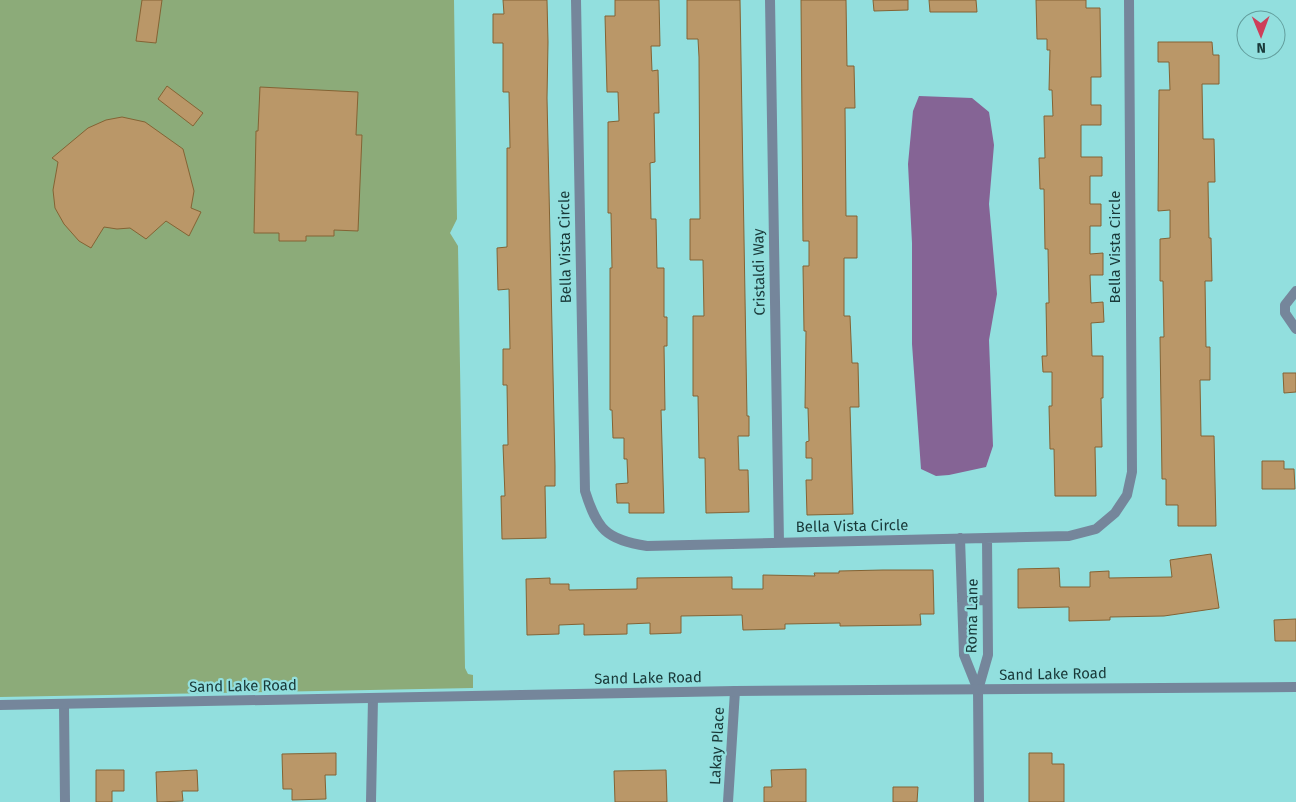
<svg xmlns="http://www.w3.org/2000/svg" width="1296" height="802" font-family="'Fira Sans',sans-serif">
<rect width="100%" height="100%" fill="#92dfde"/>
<path fill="#8cab79" d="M 0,0 L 454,0 L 457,219 L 450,233 L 458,246 L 465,668 L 468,674 L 473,675 L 473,688 L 0,697 Z"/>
<path fill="#856495" d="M 919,96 L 972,98 L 989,112 L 994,145 L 989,204 L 997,294 L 989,340 L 993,446 L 986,467 L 949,475 L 936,476 L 921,469 L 912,344 L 912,243 L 908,164 L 913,111 Z"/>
<path fill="#ba9768" stroke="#846334" d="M 142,0 L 162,0 L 156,43 L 136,41 Z
M 503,0 L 547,0 L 548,42 L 547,98 L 555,466 L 555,486 L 545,486 L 546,538 L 502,539 L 501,496 L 505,496 L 503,445 L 508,445 L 507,385 L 503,385 L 503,349 L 510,349 L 509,289 L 498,290 L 497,248 L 507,247 L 507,148 L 510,148 L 509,92 L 503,92 L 503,43 L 493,43 L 493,14 L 504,14 Z
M 615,0 L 659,0 L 660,46 L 651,46 L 652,71 L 658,70 L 659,113 L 654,113 L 655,162 L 650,163 L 651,219 L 656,219 L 657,268 L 664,268 L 664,317 L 667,317 L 667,346 L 664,346 L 665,410 L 661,410 L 664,513 L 629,513 L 629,503 L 617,503 L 616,484 L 628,483 L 627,459 L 624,459 L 624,438 L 613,438 L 612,410 L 610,410 L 610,268 L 612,268 L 611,213 L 608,213 L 608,122 L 619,121 L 618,92 L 607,92 L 605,16 L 615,16 Z
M 687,0 L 740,0 L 747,416 L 749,416 L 749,436 L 738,436 L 739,470 L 748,470 L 749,512 L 706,513 L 705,458 L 699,458 L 698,396 L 693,396 L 693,316 L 704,316 L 703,260 L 690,260 L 690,219 L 700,219 L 699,57 L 698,39 L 687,39 Z
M 801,0 L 846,0 L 847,66 L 854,66 L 855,108 L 845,108 L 846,216 L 857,216 L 857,258 L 844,258 L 844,316 L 850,316 L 852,363 L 858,363 L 859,407 L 850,407 L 853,514 L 807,515 L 806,480 L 812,480 L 812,458 L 806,458 L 806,442 L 809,441 L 808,408 L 805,408 L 806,331 L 804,331 L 803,266 L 809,266 L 809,241 L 803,241 Z
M 873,0 L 908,0 L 908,10 L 874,11 Z
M 929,0 L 976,0 L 977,12 L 930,12 Z
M 1036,0 L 1086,0 L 1086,8 L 1100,8 L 1101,77 L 1091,77 L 1091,105 L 1101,105 L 1101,125 L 1081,125 L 1081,157 L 1102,157 L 1102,176 L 1090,176 L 1090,204 L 1101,204 L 1101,226 L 1090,226 L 1090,254 L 1103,253 L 1103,275 L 1090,275 L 1091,303 L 1103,302 L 1104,322 L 1091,323 L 1092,356 L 1103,356 L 1103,398 L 1101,398 L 1102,447 L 1095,447 L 1096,496 L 1055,496 L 1054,449 L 1050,449 L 1049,406 L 1052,406 L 1052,372 L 1043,372 L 1042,356 L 1047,356 L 1046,303 L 1049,303 L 1048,249 L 1045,249 L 1044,189 L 1040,189 L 1039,158 L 1045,158 L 1044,116 L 1053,116 L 1052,90 L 1049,90 L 1050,50 L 1047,50 L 1047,39 L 1037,39 Z
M 1158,42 L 1212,42 L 1213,55 L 1219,55 L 1219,84 L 1202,84 L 1203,139 L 1214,139 L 1215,182 L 1208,182 L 1209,238 L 1211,238 L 1212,281 L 1205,281 L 1206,347 L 1210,347 L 1210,380 L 1200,380 L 1201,436 L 1214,436 L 1216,526 L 1178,526 L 1178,505 L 1166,505 L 1166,479 L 1162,479 L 1160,337 L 1164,337 L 1163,281 L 1160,281 L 1160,239 L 1170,238 L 1170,210 L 1158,211 L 1159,90 L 1170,90 L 1169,62 L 1158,62 Z
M 167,86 L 203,113 L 193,126 L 158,99 Z
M 260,87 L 358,92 L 356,135 L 362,135 L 358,231 L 334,230 L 334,236 L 306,236 L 306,241 L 279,241 L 279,233 L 254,233 L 256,131 L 258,131 Z
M 122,117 L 145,122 L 183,149 L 194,191 L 191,208 L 201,212 L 189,236 L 166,221 L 146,239 L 130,228 L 117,229 L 104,227 L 91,248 L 79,241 L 64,224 L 55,208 L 53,190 L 58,162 L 52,158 L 88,128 L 106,120 Z
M 1283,373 L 1296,373 L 1296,392 L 1284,393 Z
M 1262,461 L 1284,461 L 1284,469 L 1294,469 L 1295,489 L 1262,489 Z
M 1211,554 L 1219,608 L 1164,616 L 1110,617 L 1110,620 L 1069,621 L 1069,607 L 1018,608 L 1018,569 L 1059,568 L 1060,587 L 1090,587 L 1090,572 L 1109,571 L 1109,578 L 1172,577 L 1170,560 Z
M 883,570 L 933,570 L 934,614 L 920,614 L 921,625 L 840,626 L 840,623 L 785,624 L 785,629 L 743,630 L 742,615 L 681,616 L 681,633 L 650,634 L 650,623 L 627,624 L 627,634 L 584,635 L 584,624 L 559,625 L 559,634 L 527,635 L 526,579 L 550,578 L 550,584 L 569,584 L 569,590 L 637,589 L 637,578 L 732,577 L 732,589 L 763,589 L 763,575 L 815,576 L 814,573 L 839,573 L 839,571 Z
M 1296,619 L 1296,641 L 1275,641 L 1274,620 Z
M 336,753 L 336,775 L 325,775 L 326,799 L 292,800 L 292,789 L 283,789 L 282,754 Z
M 1029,753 L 1052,753 L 1052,764 L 1064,764 L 1064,802 L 1029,802 Z
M 806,769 L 806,802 L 764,802 L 764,787 L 772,787 L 771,770 Z
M 96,770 L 124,770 L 124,791 L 112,791 L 112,802 L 96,802 Z
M 197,770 L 198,791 L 182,791 L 183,801 L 157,802 L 156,772 Z
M 666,770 L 667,802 L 615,802 L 614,771 Z
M 893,787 L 918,787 L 917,802 L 893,802 Z"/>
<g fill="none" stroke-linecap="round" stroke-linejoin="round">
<path stroke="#75869b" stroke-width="10" d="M 576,0 L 585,491 C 597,529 606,540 647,546 L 1069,536 L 1096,529 L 1115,513 L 1127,495 L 1132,472 L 1129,0
M 770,0 L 779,543
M 1296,291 L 1285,305 L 1285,313 L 1296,329
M 960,538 L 964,655 L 978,690
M 962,601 L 987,600
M 64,705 L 65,802
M 371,802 L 373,698
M 728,802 L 735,691
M 979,802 L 978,690 L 988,655 L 987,538"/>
<path stroke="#75869b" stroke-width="10" d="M 0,705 L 735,691 L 1296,687"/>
</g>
<g text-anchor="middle" stroke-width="4.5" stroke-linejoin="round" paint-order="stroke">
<g font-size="15" fill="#193939" stroke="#92dfde">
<text transform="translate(565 247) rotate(-91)" y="5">Bella Vista Circle</text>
<text transform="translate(1115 247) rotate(-90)" y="5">Bella Vista Circle</text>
<text transform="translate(759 272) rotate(-91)" y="5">Cristaldi Way</text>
<text transform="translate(852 526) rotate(-1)" y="5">Bella Vista Circle</text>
<text transform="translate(972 616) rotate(-89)" y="5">Roma Lane</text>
<text transform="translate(1053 674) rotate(-1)" y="5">Sand Lake Road</text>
<text transform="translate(648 678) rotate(-1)" y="5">Sand Lake Road</text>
<text transform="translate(243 686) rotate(-1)" y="5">Sand Lake Road</text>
<text transform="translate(717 746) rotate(-87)" y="5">Lakay Place</text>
</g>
</g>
<g transform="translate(1261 35) rotate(179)"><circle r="24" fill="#92dfde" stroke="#629d9c"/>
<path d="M0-4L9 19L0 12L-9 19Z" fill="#ce3e59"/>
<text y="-8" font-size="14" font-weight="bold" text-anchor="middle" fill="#193939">N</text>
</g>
</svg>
